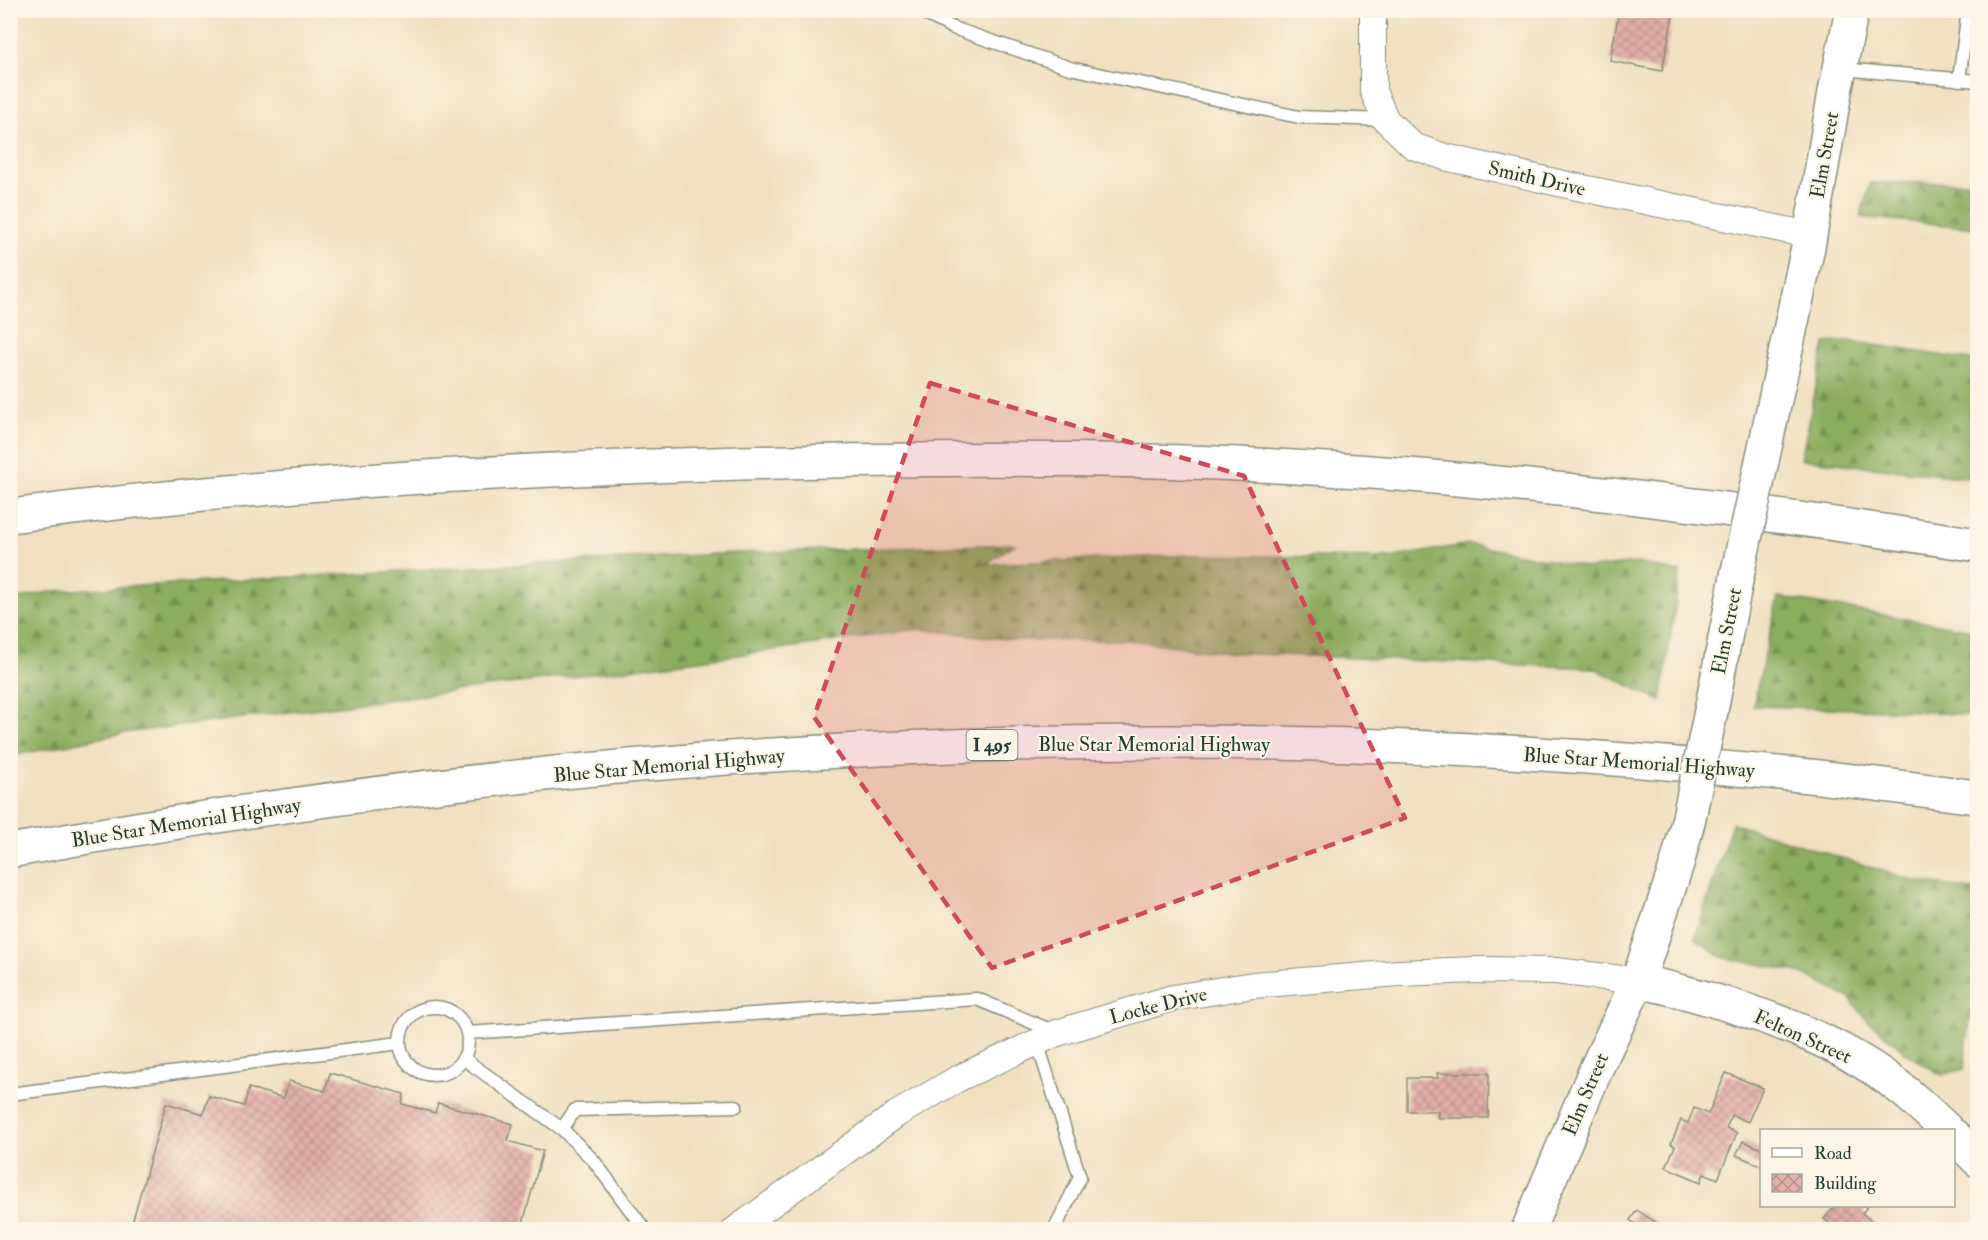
<svg xmlns="http://www.w3.org/2000/svg" width="1988" height="1240" font-family="'IM FELL Double Pica',serif">
<defs>
<pattern id="forest-firs" width="22" height="20" patternUnits="userSpaceOnUse" patternTransform="scale(1.5)"><rect width="22" height="20" fill="#8cac60"/><path d="M5 1l3.5 6h-7zM16 11l3.5 6h-7z" fill="#728d50"/></pattern>
<pattern id="building-cross-hatch" width="8" height="8" patternUnits="userSpaceOnUse" patternTransform="scale(1.5)"><rect width="8" height="8" fill="#e3afa8"/><path d="M0 0l8 8M0 8l8-8" fill="none" stroke="#b7908a"/></pattern>
</defs>
<rect width="100%" height="100%" fill="#fcf5e5"/>
<filter id="ink" filterUnits="userSpaceOnUse"><feTurbulence type="fractalNoise" baseFrequency=".0167" numOctaves="2"/><feDisplacementMap in="SourceGraphic" scale="12" xChannelSelector="R" yChannelSelector="G"/><feConvolveMatrix kernelMatrix="1 2 1 2 8 2 1 2 1" color-interpolation-filters="sRGB"/></filter>
<filter id="wash" filterUnits="userSpaceOnUse"><feTurbulence type="fractalNoise" baseFrequency=".008" numOctaves="4" result="noise"/><feDisplacementMap in="SourceGraphic" scale="24" xChannelSelector="R" yChannelSelector="G"/><feGaussianBlur stdDeviation="1.35" result="paint"/><feColorMatrix in="noise" values="0 0 0 0 0 0 0 0 0 0 0 0 0 0 0 0 0 1.4 0 .05"/><feComposite in="paint" operator="in"/></filter>
<g filter="url(#wash)">
<rect width="100%" height="100%" fill="#f0e0c0"/>
<path fill="url(#forest-firs)" stroke="#56744a" stroke-width="1.5" d="M 1977,182 L 1977,229 L 1968,227 L 1860,217 L 1870,183 Z
M 1849,341 L 1977,361 L 1977,479 L 1801,459 L 1825,343 Z
M 1015,544 L 986,564 L 1193,555 L 1389,558 L 1469,544 L 1590,568 L 1637,563 L 1680,572 L 1661,701 L 1594,668 L 1232,653 L 1129,640 L 1014,640 L 919,629 L 731,656 L 124,733 L 11,756 L 11,600 L 53,591 L 275,578 L 736,553 Z
M 1778,597 L 1977,631 L 1977,716 L 1915,711 L 1753,706 Z
M 1732,823 L 1915,881 L 1977,891 L 1977,1019 L 1970,1018 L 1964,1069 L 1942,1075 L 1914,1059 L 1868,1021 L 1848,997 L 1798,972 L 1721,957 L 1695,938 Z"/>
<g id="blocks">
<path fill="url(#building-cross-hatch)" d="M 1619,10 L 1674,10 L 1662,71 L 1610,61 Z
M 330,1073 L 404,1094 L 402,1104 L 435,1113 L 438,1103 L 513,1124 L 508,1141 L 543,1151 L 521,1230 L 130,1230 L 166,1103 L 203,1114 L 209,1096 L 244,1106 L 249,1088 L 284,1098 L 289,1081 L 325,1091 Z
M 1437,1073 L 1489,1073 L 1488,1118 L 1438,1118 L 1438,1111 L 1407,1111 L 1407,1078 L 1438,1078 Z
M 1726,1073 L 1763,1088 L 1748,1122 L 1732,1115 L 1726,1128 L 1737,1133 L 1718,1179 L 1704,1173 L 1701,1182 L 1666,1167 L 1675,1146 L 1671,1144 L 1681,1120 L 1688,1123 L 1694,1108 L 1708,1114 Z
M 1743,1141 L 1762,1149 L 1762,1166 L 1736,1155 Z
M 1835,1206 L 1865,1206 L 1867,1207 L 1862,1213 L 1882,1230 L 1837,1230 L 1824,1219 Z
M 1637,1210 L 1661,1226 L 1658,1230 L 1644,1230 L 1630,1220 Z"/>
</g>
</g>
<g filter="url(#ink)">
<use href="#blocks" fill-opacity="0" stroke="#888e7a" stroke-width="1.5"/>
<g fill="none" stroke-linecap="round" stroke-linejoin="round">
<g stroke="#888e7a" stroke-width="15">
<path id="lane" d="M 918,10 L 953,28 L 1070,68 L 1299,117 L 1386,120
M 1842,69 L 1978,81
M 1959,80 L 1968,10
M400 1041a34 34 0 1 1 68 0a34 34 0 1 1-68 0Z
M 467,1033 L 977,999 L 1055,1032
M 1037,1042 L 1080,1177 L 1054,1230
M 464,1059 L 562,1129 L 594,1161 L 645,1230
M 10,1094 L 399,1043
M 562,1129 L 575,1110 L 736,1106"/>
</g>
<g stroke="#888e7a" stroke-width="28">
<path id="street" d="M 1373,10 L 1373,91 L 1386,120 L 1413,146 L 1445,157 L 1563,184 L 1810,235
M 735,1230 L 897,1114 L 959,1078 L 1057,1033 L 1173,998 L 1253,985 L 1399,973 L 1477,970 L 1556,971 L 1638,981"/>
</g>
<g stroke="#888e7a" stroke-width="36">
<path id="secondary" d="M 1762,461 L 1808,247 L 1835,92 L 1852,10
M 1711,711 L 1738,571
M 1638,981 C 1716,998 1815,1028 1881,1074 C 1905,1090 1926,1110 1947,1130
M 1954,1136 L 1978,1160
M 1528,1230 L 1596,1069 L 1638,981 L 1677,864 L 1688,822"/>
</g>
<g stroke="#888e7a" stroke-width="36">
<path id="highway" d="M 10,516 C 254,484 497,470 742,463 C 908,459 1073,457 1238,464 C 1486,475 1733,508 1978,545
M 10,851 C 427,774 851,735 1275,743 C 1450,746 1626,758 1800,775 C 1859,781 1918,790 1978,797"/>
</g>
<use href="#lane" stroke="#fff" stroke-width="12"/>
<use href="#street" stroke="#fff" stroke-width="26"/>
<use href="#secondary" stroke="#fff" stroke-width="33"/>
<use href="#highway" stroke="#fff" stroke-width="33"/>
<g stroke="#888e7a" stroke-width="36" stroke-linecap="butt">
<path id="secondary-bridge" d="M 1738,571 L 1762,461
M 1688,822 L 1711,711"/>
</g>
<use href="#secondary-bridge" stroke="#fff" stroke-width="33"/>
</g>
</g>
<path fill="#d1495b" fill-opacity="0.2" stroke="#d1495b" stroke-width="4.5" stroke-dasharray="12 8" stroke-linejoin="round" d="M 930,383 L 1244,476 L 1405,818 L 992,968 L 814,717 Z"/>
<g text-anchor="middle" stroke-width="4.5" stroke-linejoin="round" paint-order="stroke">
<rect fill="#fcf5e5" stroke="#617469" stroke-width="1.5" x="966.5" y="730" width="51" height="30" rx="4.5"/>
<g font-size="18" font-weight="bold" fill="#1f3d34">
<text x="992" y="751">I 495</text>
</g>
<g font-size="20" fill="#1f3d34" stroke="#fcf5e5">
<text transform="translate(1824 155) rotate(-80)" y="7">Elm Street</text>
<text transform="translate(1537 178) rotate(13)" y="7">Smith Drive</text>
<text transform="translate(1726 631) rotate(-79)" y="7">Elm Street</text>
<text x="1154" y="751">Blue Star Memorial Highway</text>
<text transform="translate(1639 762) rotate(4)" y="7">Blue Star Memorial Highway</text>
<text transform="translate(669 765) rotate(-5)" y="7">Blue Star Memorial Highway</text>
<text transform="translate(186 822) rotate(-9)" y="7">Blue Star Memorial Highway</text>
<text transform="translate(1158 1005) rotate(-14)" y="7">Locke Drive</text>
<text transform="translate(1803 1036) rotate(24)" y="7">Felton Street</text>
<text transform="translate(1585 1094) rotate(-67)" y="7">Elm Street</text>
</g>
</g>
<rect width="1988" height="1240" fill="none" stroke="#fcf5e5" stroke-width="36"/>
<rect x="1760" y="1129" width="195" height="78" fill="#fcf5e5" stroke="#a4ab9e" stroke-width="1.5"/>
<rect x="1772" y="1148" width="30" height="9" fill="#ffffff" stroke="#a4ab9e" stroke-width="1.5"/>
<text x="1814" y="1159" font-size="18" fill="#1f3d34">Road</text>
<rect x="1772" y="1174" width="30" height="18" fill="url(#building-cross-hatch)" stroke="#a4ab9e" stroke-width="1.5"/>
<text x="1814" y="1189" font-size="18" fill="#1f3d34">Building</text>
</svg>
